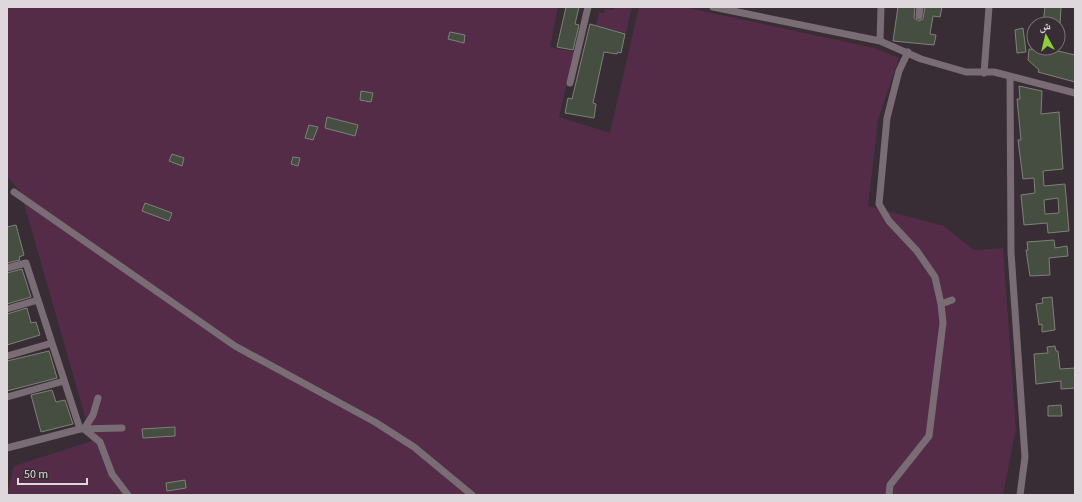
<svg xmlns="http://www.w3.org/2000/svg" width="1082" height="502" font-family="'Source Sans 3','Noto Naskh Arabic',sans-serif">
<rect width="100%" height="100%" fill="#382d34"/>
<path fill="#542c48" d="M 7,7 L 558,7 L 550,47 L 574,52 L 559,117 L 610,133 L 639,7 L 684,7 L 874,48 L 899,58 L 878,120 L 868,206 L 944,226 L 974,250 L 1003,248 L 1016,428 L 1003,495 L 7,495 L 14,466 L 92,441 L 21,193 L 7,176 Z
M 614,7 L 632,7 L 626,33 L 596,26 L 599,12 L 604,13 L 605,9 L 613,10 Z"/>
<path fill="#464d41" stroke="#7c8376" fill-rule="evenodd" d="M 566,7 L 579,7 L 575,24 L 579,25 L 573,50 L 557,47 Z
M 898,7 L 915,7 L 914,18 L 919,21 L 923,19 L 925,7 L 942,7 L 940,17 L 933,16 L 930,34 L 936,35 L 934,45 L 893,41 Z
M 1045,7 L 1061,7 L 1060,24 L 1043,24 Z
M 590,24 L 625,34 L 621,53 L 618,52 L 617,54 L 604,52 L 593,103 L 596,104 L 594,118 L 565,113 L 568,98 L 572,99 Z
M 1023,28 L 1026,52 L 1017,53 L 1015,30 Z
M 450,32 L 465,35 L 464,43 L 448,39 Z
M 1041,48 L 1058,48 L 1058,51 L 1075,55 L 1075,82 L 1038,72 L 1039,70 L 1028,60 L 1029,49 L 1041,51 Z
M 1019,86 L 1042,91 L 1041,114 L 1059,112 L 1063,169 L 1043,171 L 1044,186 L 1065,184 L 1069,231 L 1048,233 L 1047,223 L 1024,225 L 1021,195 L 1035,193 L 1034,178 L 1023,179 L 1018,140 L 1021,140 L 1017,99 L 1020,99 ZM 1058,198 L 1059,213 L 1045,214 L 1044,200 Z
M 361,91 L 373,93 L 371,102 L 360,100 Z
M 327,117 L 358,125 L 355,136 L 325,128 Z
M 309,125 L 318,127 L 313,140 L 305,138 Z
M 172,154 L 184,158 L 182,166 L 169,161 Z
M 293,157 L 300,158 L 298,166 L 291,164 Z
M 145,203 L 172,213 L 169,221 L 142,211 Z
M 16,225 L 24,255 L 19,257 L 20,260 L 7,263 L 7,227 Z
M 1054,240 L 1055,248 L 1067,246 L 1068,256 L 1049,258 L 1050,275 L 1030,276 L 1026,250 L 1028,250 L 1027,242 Z
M 22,269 L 31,297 L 7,304 L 7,273 Z
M 1052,297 L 1055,330 L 1042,332 L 1042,324 L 1039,325 L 1036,304 L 1043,303 L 1042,298 Z
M 27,308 L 31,323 L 36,322 L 40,335 L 7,345 L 7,314 Z
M 1055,346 L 1056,351 L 1058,351 L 1060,369 L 1075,368 L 1075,388 L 1061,389 L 1061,381 L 1036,384 L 1034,354 L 1048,353 L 1047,347 Z
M 49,351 L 57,378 L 7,391 L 7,361 Z
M 52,390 L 56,402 L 65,400 L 73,424 L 41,432 L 31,395 Z
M 1061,405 L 1062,416 L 1048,416 L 1048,406 Z
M 175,427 L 175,436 L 143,438 L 142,429 Z
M 185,480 L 186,488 L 167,491 L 166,483 Z"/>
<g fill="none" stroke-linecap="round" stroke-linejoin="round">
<path stroke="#796c74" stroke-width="7" d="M 713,7 L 880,41 L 921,59 L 966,72 L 994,72 L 1075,93
M 919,16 L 920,7
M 880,41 L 881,7
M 908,52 L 899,71 L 887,118 L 879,204 L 889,221 L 917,251 L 935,277 L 941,304
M 984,73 L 989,7
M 1010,76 L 1011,252 L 1025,457 L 1020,495
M 570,83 L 588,7
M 14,192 L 235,346 L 375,422 L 414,447 L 472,495
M 7,268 L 26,263 L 80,429
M 7,309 L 38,300
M 7,356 L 52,343
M 7,397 L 64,381
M 98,398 L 93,415 L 84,429 L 100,442 L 112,474 L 128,495
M 7,448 L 80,429 L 122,428
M 889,495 L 890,485 L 929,436 L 943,323 L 941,304 L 952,300"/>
</g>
<rect width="1082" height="502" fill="none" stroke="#ded7dc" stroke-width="16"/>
<g transform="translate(1046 36) rotate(352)"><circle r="19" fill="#382d34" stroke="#7a7177"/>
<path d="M0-3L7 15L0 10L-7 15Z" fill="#90cd41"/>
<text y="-6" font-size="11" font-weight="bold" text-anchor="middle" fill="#ded7dc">ش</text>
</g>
<path d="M18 478v6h69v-6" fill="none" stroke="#ded7dc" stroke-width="2"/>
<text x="24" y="478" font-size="12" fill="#ded7dc" stroke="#382d34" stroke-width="3" paint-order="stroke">50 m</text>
</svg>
